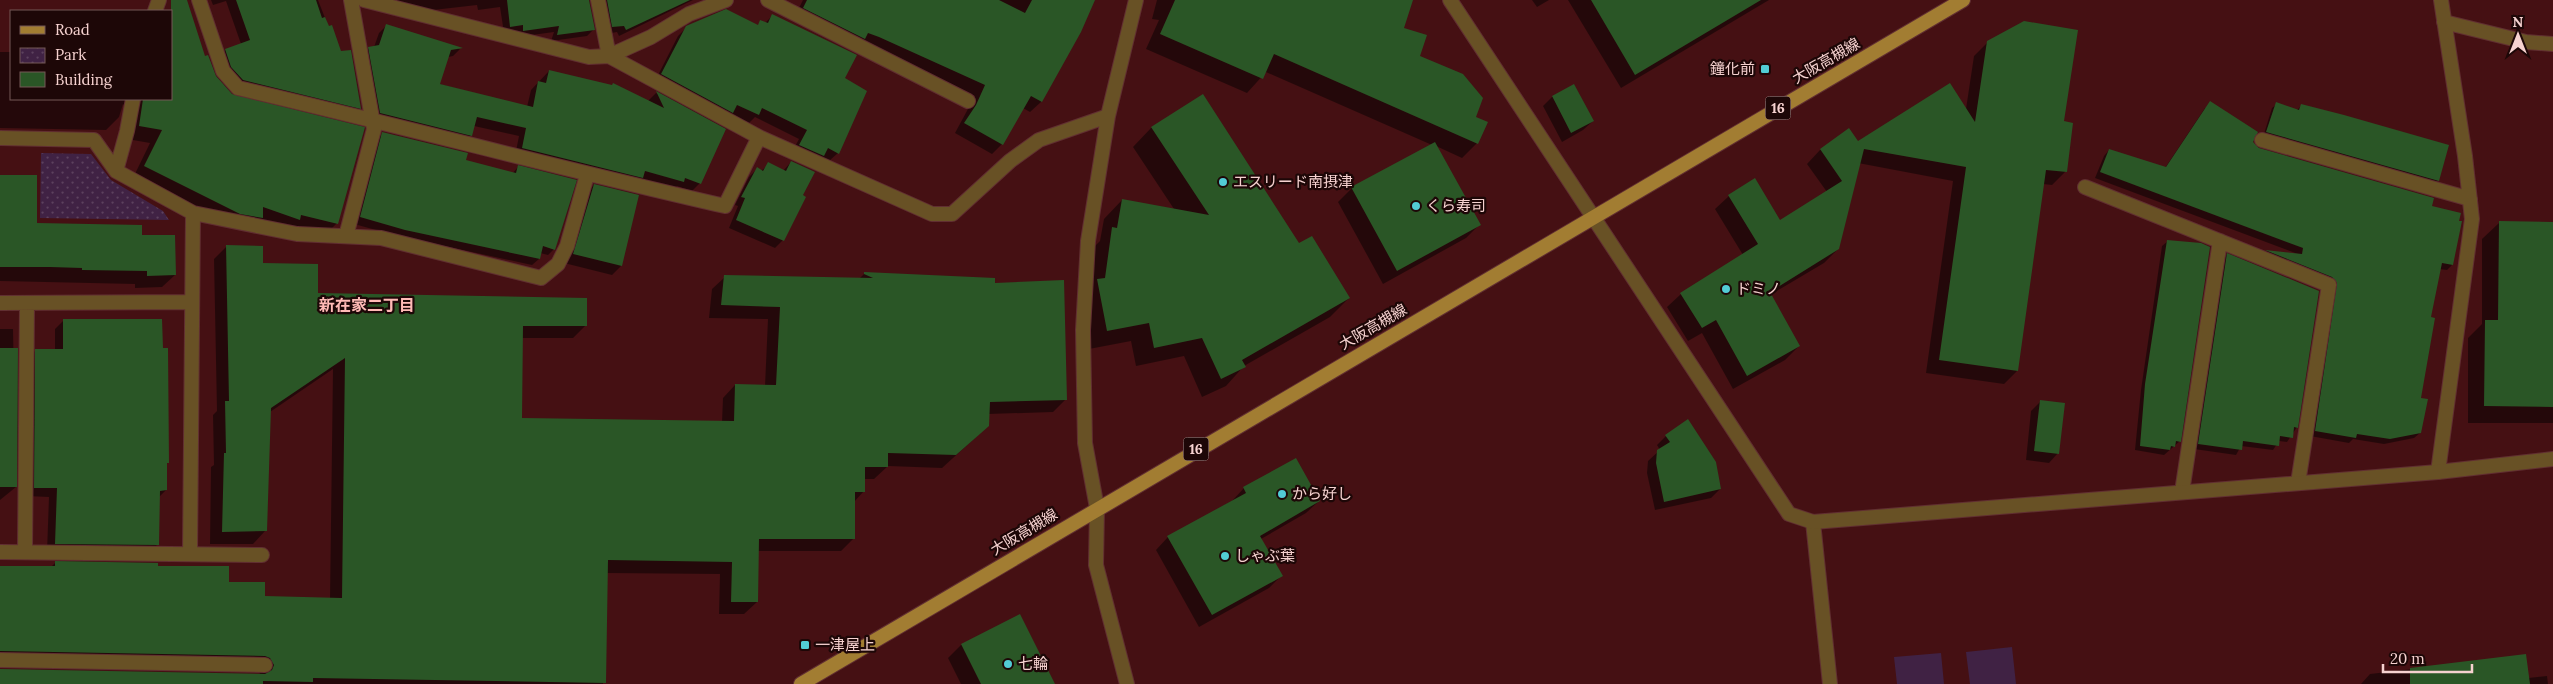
<svg xmlns="http://www.w3.org/2000/svg" width="2553" height="684" font-family="Lora,'Noto Sans JP',serif">
<defs>
<pattern id="park-dots" width="8" height="8" patternUnits="userSpaceOnUse" patternTransform="scale(1.25)"><rect width="8" height="8" fill="#402244"/><path d="M2 2h.1M6 6h.1" fill="none" stroke="#5c415e" stroke-width="1.8" stroke-linecap="round"/></pattern>
</defs>
<rect width="100%" height="100%" fill="#451013"/>
<path fill="url(#park-dots)" d="M 41,153 L 91,154 L 111,180 L 163,211 L 169,220 L 40,218 Z"/>
<path fill="#402244" d="M 2012,647 L 2016,684 L 1970,684 L 1966,652 Z
M 1941,653 L 1944,684 L 1897,684 L 1894,657 Z"/>
<path fill="#0007" d="M 211,0 L 318,0 L 360,108 L 353,116 L 235,88 L 218,58 L 225,50 L 241,44 L 226,1 L 213,5 Z
M 390,0 L 589,0 L 594,29 L 587,36 L 551,41 L 554,32 L 517,37 L 516,31 L 504,33 L 500,7 L 478,10 L 477,5 L 416,12 Z
M 595,0 L 693,0 L 619,36 L 617,32 L 606,34 Z
M 803,0 L 1094,0 L 1081,30 L 1041,102 L 1030,112 L 1023,108 L 1002,144 L 992,154 L 955,133 L 975,96 L 896,58 L 794,18 Z
M 1157,0 L 1403,0 L 1402,29 L 1419,57 L 1474,118 L 1477,143 L 1462,158 L 1436,146 L 1479,225 L 1466,238 L 1383,284 L 1338,202 L 1352,188 L 1432,145 L 1266,72 L 1247,93 L 1146,49 L 1159,20 L 1152,19 Z
M 1532,0 L 1549,0 L 1537,7 Z
M 1568,0 L 1769,0 L 1621,88 Z
M 772,16 L 844,79 L 838,153 L 829,161 L 791,154 L 799,139 L 755,117 L 749,123 L 731,114 L 724,121 L 654,83 L 678,36 L 687,27 L 757,26 L 765,23 Z
M 387,25 L 460,49 L 453,56 L 448,57 L 439,84 L 527,107 L 531,90 L 549,71 L 648,101 L 656,93 L 724,130 L 700,183 L 692,191 L 677,186 L 675,189 L 515,156 L 519,136 L 474,126 L 471,135 L 463,143 L 372,121 L 361,56 L 369,48 L 374,47 L 379,33 Z
M 1988,42 L 2062,122 L 2065,172 L 2052,185 L 2043,184 L 2017,371 L 2004,384 L 1926,373 L 1953,181 L 1858,163 L 1838,249 L 1824,263 L 1770,295 L 1799,346 L 1785,360 L 1733,389 L 1702,333 L 1688,341 L 1667,307 L 1681,294 L 1743,255 L 1715,209 L 1729,196 L 1780,222 L 1827,192 L 1807,164 L 1820,150 L 1849,130 L 1858,142 L 1966,109 L 1974,56 Z
M 0,52 L 11,52 L 11,99 L 171,99 L 205,57 L 215,77 L 337,223 L 324,236 L 249,231 L 132,180 L 150,143 L 127,139 L 129,110 L 123,104 L 119,117 L 106,130 L 0,128 Z
M 1574,85 L 1593,121 L 1583,130 L 1562,142 L 1543,106 L 1552,97 Z
M 1202,96 L 1298,244 L 1349,298 L 1330,317 L 1244,366 L 1226,386 L 1202,397 L 1184,356 L 1136,366 L 1131,341 L 1089,349 L 1094,247 L 1100,241 L 1104,219 L 1122,200 L 1174,209 L 1133,147 L 1151,128 Z
M 2277,104 L 2297,110 L 2301,106 L 2438,180 L 2433,185 L 2263,137 L 2272,108 Z
M 2205,108 L 2252,142 L 2258,149 L 2431,206 L 2452,265 L 2447,270 L 2439,269 L 2429,318 L 2419,398 L 2420,433 L 2414,438 L 2384,444 L 2353,439 L 2349,443 L 2310,436 L 2333,292 L 2261,256 L 2266,251 L 2298,254 L 2095,178 L 2104,156 L 2109,150 L 2165,168 Z
M 383,133 L 464,161 L 512,174 L 518,167 L 575,181 L 554,249 L 548,255 L 540,253 L 539,259 L 532,265 L 398,236 L 354,224 L 376,140 Z
M 791,162 L 801,196 L 783,240 L 775,248 L 729,228 L 738,206 L 735,205 L 749,177 L 757,169 L 761,171 L 769,164 L 783,171 Z
M 0,177 L 36,225 L 141,236 L 175,275 L 162,287 L 135,288 L 135,284 L 0,281 Z
M 594,185 L 621,266 L 612,275 L 564,263 L 585,195 Z
M 2499,223 L 2553,223 L 2553,423 L 2468,423 L 2468,338 L 2482,324 L 2482,239 Z
M 2168,241 L 2180,441 L 2164,455 L 2135,450 L 2141,390 L 2162,246 Z
M 227,246 L 316,294 L 586,325 L 573,338 L 522,338 L 520,419 L 722,422 L 723,398 L 735,385 L 765,386 L 768,319 L 709,318 L 712,289 L 725,277 L 859,279 L 865,273 L 993,284 L 1066,399 L 1053,412 L 988,414 L 975,438 L 942,468 L 888,466 L 874,479 L 864,479 L 864,491 L 854,502 L 854,538 L 841,551 L 758,551 L 757,602 L 744,614 L 719,614 L 720,574 L 606,573 L 603,684 L 0,684 L 0,670 L 261,675 L 257,670 L 0,664 L 0,567 L 51,567 L 55,563 L 157,567 L 228,583 L 263,597 L 330,599 L 333,369 L 270,412 L 265,531 L 253,544 L 210,544 L 211,467 L 214,465 L 213,415 L 217,411 L 214,259 Z
M 2227,255 L 2297,427 L 2287,442 L 2279,441 L 2273,450 L 2241,446 L 2236,455 L 2194,449 L 2222,260 Z
M 64,320 L 168,438 L 166,490 L 159,497 L 157,545 L 149,553 L 47,552 L 49,497 L 26,496 L 27,359 L 36,350 L 55,350 L 55,329 Z
M 0,329 L 13,329 L 16,487 L 0,500 Z
M 2041,401 L 2058,453 L 2049,463 L 2026,460 L 2031,411 Z
M 1666,436 L 1720,489 L 1711,498 L 1655,510 L 1647,473 L 1648,461 L 1660,450 L 1657,445 Z
M 1244,488 L 1319,501 L 1306,513 L 1261,539 L 1281,576 L 1269,588 L 1199,627 L 1156,550 L 1168,537 L 1232,501 Z
M 1019,616 L 1054,684 L 961,684 L 948,658 L 961,645 Z
M 2525,656 L 2528,678 L 2547,676 L 2548,684 L 2361,684 L 2370,674 Z"/>
<path fill="#2a5626" d="M 171,0 L 187,0 L 205,56 L 208,55 L 216,76 L 232,94 L 365,127 L 338,224 L 301,215 L 300,220 L 263,207 L 263,218 L 240,214 L 144,166 L 162,130 L 139,126 L 143,99 L 171,99 Z
M 236,0 L 316,0 L 322,18 L 325,17 L 329,26 L 332,25 L 341,51 L 351,50 L 361,109 L 243,80 L 231,67 L 225,49 L 250,40 Z
M 507,0 L 589,0 L 595,30 L 557,35 L 559,26 L 523,31 L 523,25 L 510,27 Z
M 607,0 L 690,0 L 626,30 L 624,26 L 612,27 Z
M 807,0 L 999,0 L 1025,13 L 1032,0 L 1095,0 L 1081,32 L 1042,102 L 1031,96 L 1003,145 L 964,123 L 976,105 L 985,85 L 879,37 L 868,33 L 865,39 L 803,8 Z
M 1175,0 L 1413,0 L 1404,28 L 1427,35 L 1420,56 L 1463,74 L 1483,98 L 1476,117 L 1488,122 L 1478,144 L 1274,54 L 1263,79 L 1160,34 Z
M 1591,0 L 1761,0 L 1635,75 Z
M 726,9 L 758,25 L 760,20 L 768,23 L 772,14 L 857,55 L 845,78 L 867,91 L 839,154 L 828,148 L 824,156 L 799,145 L 807,130 L 762,108 L 759,115 L 737,105 L 733,113 L 661,74 L 686,26 Z
M 2024,21 L 2078,30 L 2064,121 L 2073,123 L 2067,172 L 2046,170 L 2018,371 L 1939,360 L 1966,167 L 1864,149 L 1839,249 L 1770,292 L 1800,346 L 1747,376 L 1716,320 L 1702,328 L 1680,293 L 1758,244 L 1728,195 L 1755,178 L 1780,220 L 1842,181 L 1820,149 L 1849,128 L 1858,141 L 1950,83 L 1975,122 L 1987,41 Z
M 386,24 L 463,48 L 451,50 L 440,84 L 533,107 L 538,81 L 546,83 L 549,70 L 612,85 L 613,83 L 664,108 L 656,91 L 726,129 L 701,184 L 685,178 L 684,182 L 645,171 L 643,178 L 522,148 L 526,128 L 477,117 L 472,136 L 380,113 L 368,47 L 379,45 Z
M 1574,84 L 1594,121 L 1571,133 L 1552,96 Z
M 1203,94 L 1299,243 L 1312,236 L 1350,298 L 1242,360 L 1246,367 L 1221,379 L 1202,338 L 1154,348 L 1149,323 L 1107,331 L 1097,279 L 1105,278 L 1112,227 L 1117,228 L 1122,199 L 1209,215 L 1151,127 Z
M 2210,101 L 2258,132 L 2253,142 L 2259,148 L 2434,198 L 2432,206 L 2461,213 L 2459,221 L 2462,221 L 2453,265 L 2442,263 L 2431,317 L 2435,318 L 2421,398 L 2428,399 L 2421,433 L 2390,439 L 2357,434 L 2356,438 L 2315,431 L 2337,283 L 2332,277 L 2265,250 L 2302,254 L 2303,248 L 2100,172 L 2109,149 L 2166,167 Z
M 2276,102 L 2299,110 L 2301,104 L 2344,115 L 2449,145 L 2439,181 L 2266,132 Z
M 382,132 L 468,153 L 466,160 L 516,173 L 518,165 L 577,180 L 555,250 L 543,246 L 540,259 L 405,230 L 360,217 Z
M 1435,142 L 1481,225 L 1397,271 L 1351,187 Z
M 791,161 L 815,172 L 803,195 L 806,197 L 784,241 L 736,220 L 745,198 L 741,197 L 757,167 L 763,171 L 768,162 L 786,171 Z
M 0,175 L 37,175 L 37,223 L 142,225 L 142,235 L 175,235 L 176,275 L 147,276 L 147,271 L 82,270 L 82,268 L 50,267 L 0,267 Z
M 594,184 L 639,195 L 622,266 L 573,254 Z
M 2499,221 L 2553,222 L 2553,407 L 2484,406 L 2485,320 L 2498,320 Z
M 2167,240 L 2201,243 L 2210,247 L 2181,442 L 2176,441 L 2175,447 L 2171,446 L 2170,450 L 2140,446 L 2145,384 Z
M 226,245 L 263,246 L 263,263 L 318,264 L 318,293 L 587,298 L 587,326 L 523,326 L 522,418 L 734,421 L 735,384 L 776,385 L 780,307 L 721,305 L 724,275 L 873,278 L 864,274 L 864,272 L 995,278 L 995,283 L 1064,280 L 1067,400 L 990,402 L 989,426 L 956,455 L 888,453 L 888,467 L 865,467 L 865,492 L 855,492 L 855,539 L 759,539 L 758,602 L 731,602 L 732,562 L 608,560 L 606,683 L 313,678 L 313,682 L 263,681 L 263,684 L 0,684 L 0,669 L 265,674 L 272,670 L 274,665 L 270,658 L 265,656 L 0,651 L 0,566 L 55,566 L 55,561 L 158,563 L 158,566 L 229,566 L 229,582 L 265,582 L 265,596 L 342,598 L 345,358 L 271,408 L 267,531 L 222,532 L 224,453 L 226,453 L 225,401 L 229,401 Z
M 2227,253 L 2319,291 L 2298,428 L 2294,427 L 2293,438 L 2280,436 L 2279,446 L 2243,441 L 2242,450 L 2198,444 Z
M 63,319 L 162,319 L 163,348 L 168,348 L 169,463 L 167,463 L 167,490 L 160,491 L 159,545 L 55,544 L 57,488 L 34,488 L 35,349 L 63,349 Z
M 0,348 L 18,348 L 17,487 L 0,487 Z
M 2040,400 L 2065,403 L 2059,454 L 2034,451 Z
M 1688,419 L 1716,462 L 1721,489 L 1664,502 L 1656,463 L 1657,450 L 1670,442 L 1665,435 Z
M 1296,458 L 1320,501 L 1260,536 L 1283,576 L 1212,615 L 1167,536 L 1246,493 L 1243,487 Z
M 1020,614 L 1055,684 L 981,684 L 961,644 Z
M 2526,654 L 2530,684 L 2410,684 L 2410,668 Z"/>
<g fill="none" stroke-linecap="round" stroke-linejoin="round">
<g stroke="#612f31" stroke-width="16">
<path id="minor" d="M 199,0 L 223,71 L 238,88 C 401,126 562,169 725,206 L 759,137
M 364,0 L 589,57 L 609,56 L 651,37 L 689,14 L 726,0
M 598,0 L 609,56 L 759,137 L 932,214 L 952,214 L 1010,161 L 1039,140 L 1108,116
M 768,0 L 968,101
M 155,11 L 159,0
M 2444,22 L 2526,42 L 2553,44
M 0,138 L 94,140 L 116,171 L 193,213 L 297,234 L 381,238 L 541,278 L 558,264 L 567,246 L 587,175
M 2262,140 L 2470,199
M 116,171 L 127,131 L 133,99
M 2085,187 L 2329,285 L 2298,483
M 346,236 L 374,129 L 351,0
M 0,303 L 192,302
M 2438,472 L 2472,219 L 2465,156 L 2441,0
M 2182,492 L 2220,241
M 1097,508 L 1085,443 L 1083,330 L 1088,241 L 1108,116 L 1136,0
M 1813,522 L 1830,684
M 0,552 L 262,555
M 25,552 L 27,303
M 190,554 L 193,213
M 0,660 L 265,665"/>
</g>
<g stroke="#612f31" stroke-width="16">
<path id="tertiary" d="M 1450,0 L 1789,514 L 1813,522 L 2438,472 L 2553,459
M 1097,508 L 1096,565 L 1127,684"/>
</g>
<g stroke="#612f31" stroke-width="16">
<path id="primary" d="M 801,684 L 1963,0"/>
</g>
<use href="#minor" stroke="#685125" stroke-width="14"/>
<use href="#tertiary" stroke="#685125" stroke-width="14"/>
<use href="#primary" stroke="#a27d32" stroke-width="14"/>
</g>
<g fill="#52ccd5" stroke="#1d0707" stroke-width="2">
<rect x="1760" y="64" width="10" height="10" rx="2.5"/>
<circle cx="1223" cy="182" r="5"/>
<circle cx="1416" cy="206" r="5"/>
<circle cx="1726" cy="289" r="5"/>
<circle cx="1282" cy="494" r="5"/>
<circle cx="1225" cy="556" r="5"/>
<rect x="800" y="640" width="10" height="10" rx="2.5"/>
<circle cx="1008" cy="664" r="5"/>
</g>
<g text-anchor="middle" stroke-width="4.5" stroke-linejoin="round" paint-order="stroke">
<g fill="#1d0707" stroke="#b59594" stroke-width="1">
<rect x="1765.5" y="96.5" width="25" height="23" rx="4"/>
<rect x="1183.5" y="437.5" width="25" height="23" rx="4"/>
</g>
<g font-size="14" font-weight="bold" fill="#f6d2d0">
<text x="1778" y="113">16</text>
<text x="1196" y="454">16</text>
</g>
<g font-size="15" fill="#f6d2d0" stroke="#1d0707">
<text transform="translate(1826 61) rotate(-30)" y="5">大阪高槻線</text>
<text transform="translate(1373 327) rotate(-30)" y="5">大阪高槻線</text>
<text transform="translate(1024 532) rotate(-31)" y="5">大阪高槻線</text>
</g>
<g font-size="15" fill="#f6d2d0" stroke="#1d0707" text-anchor="start">
<text x="1755" y="74" text-anchor="end">鐘化前</text>
<text x="1233" y="187">エスリード南摂津</text>
<text x="1426" y="211">くら寿司</text>
<text x="1736" y="294">ドミノ</text>
<text x="1292" y="499">から好し</text>
<text x="1235" y="561">しゃぶ葉</text>
<text x="815" y="650">一津屋上</text>
<text x="1018" y="669">七輪</text>
</g>
<g font-size="16" font-weight="bold" fill="#ffbab6" stroke="#1d0707">
<text x="367" y="311">新在家二丁目</text>
</g>
</g>
<rect x="10" y="10" width="162" height="90" fill="#1d0707" stroke="#745857"/>
<rect x="20" y="26" width="25" height="8" fill="#a27d32" stroke="#745857"/>
<text x="55" y="35" font-size="15" fill="#f6d2d0">Road</text>
<rect x="20" y="48" width="25" height="15" fill="url(#park-dots)" stroke="#745857"/>
<text x="55" y="60" font-size="15" fill="#f6d2d0">Park</text>
<rect x="20" y="72" width="25" height="15" fill="#2a5626" stroke="#745857"/>
<text x="55" y="85" font-size="15" fill="#f6d2d0">Building</text>
<g transform="translate(2518 35)" stroke="#1d0707" stroke-width="4" paint-order="stroke">
<path d="M0-4L9 19L0 12L-9 19Z" fill="#f6d2d0"/>
<text y="-8" font-size="14" font-weight="bold" text-anchor="middle" fill="#f6d2d0">N</text>
</g>
<path d="M2383 664v8h89v-8" fill="none" stroke="#f6d2d0" stroke-width="2.5"/>
<text x="2390" y="664" font-size="15" fill="#f6d2d0" stroke="#1d0707" stroke-width="4" paint-order="stroke">20 m</text>
</svg>
